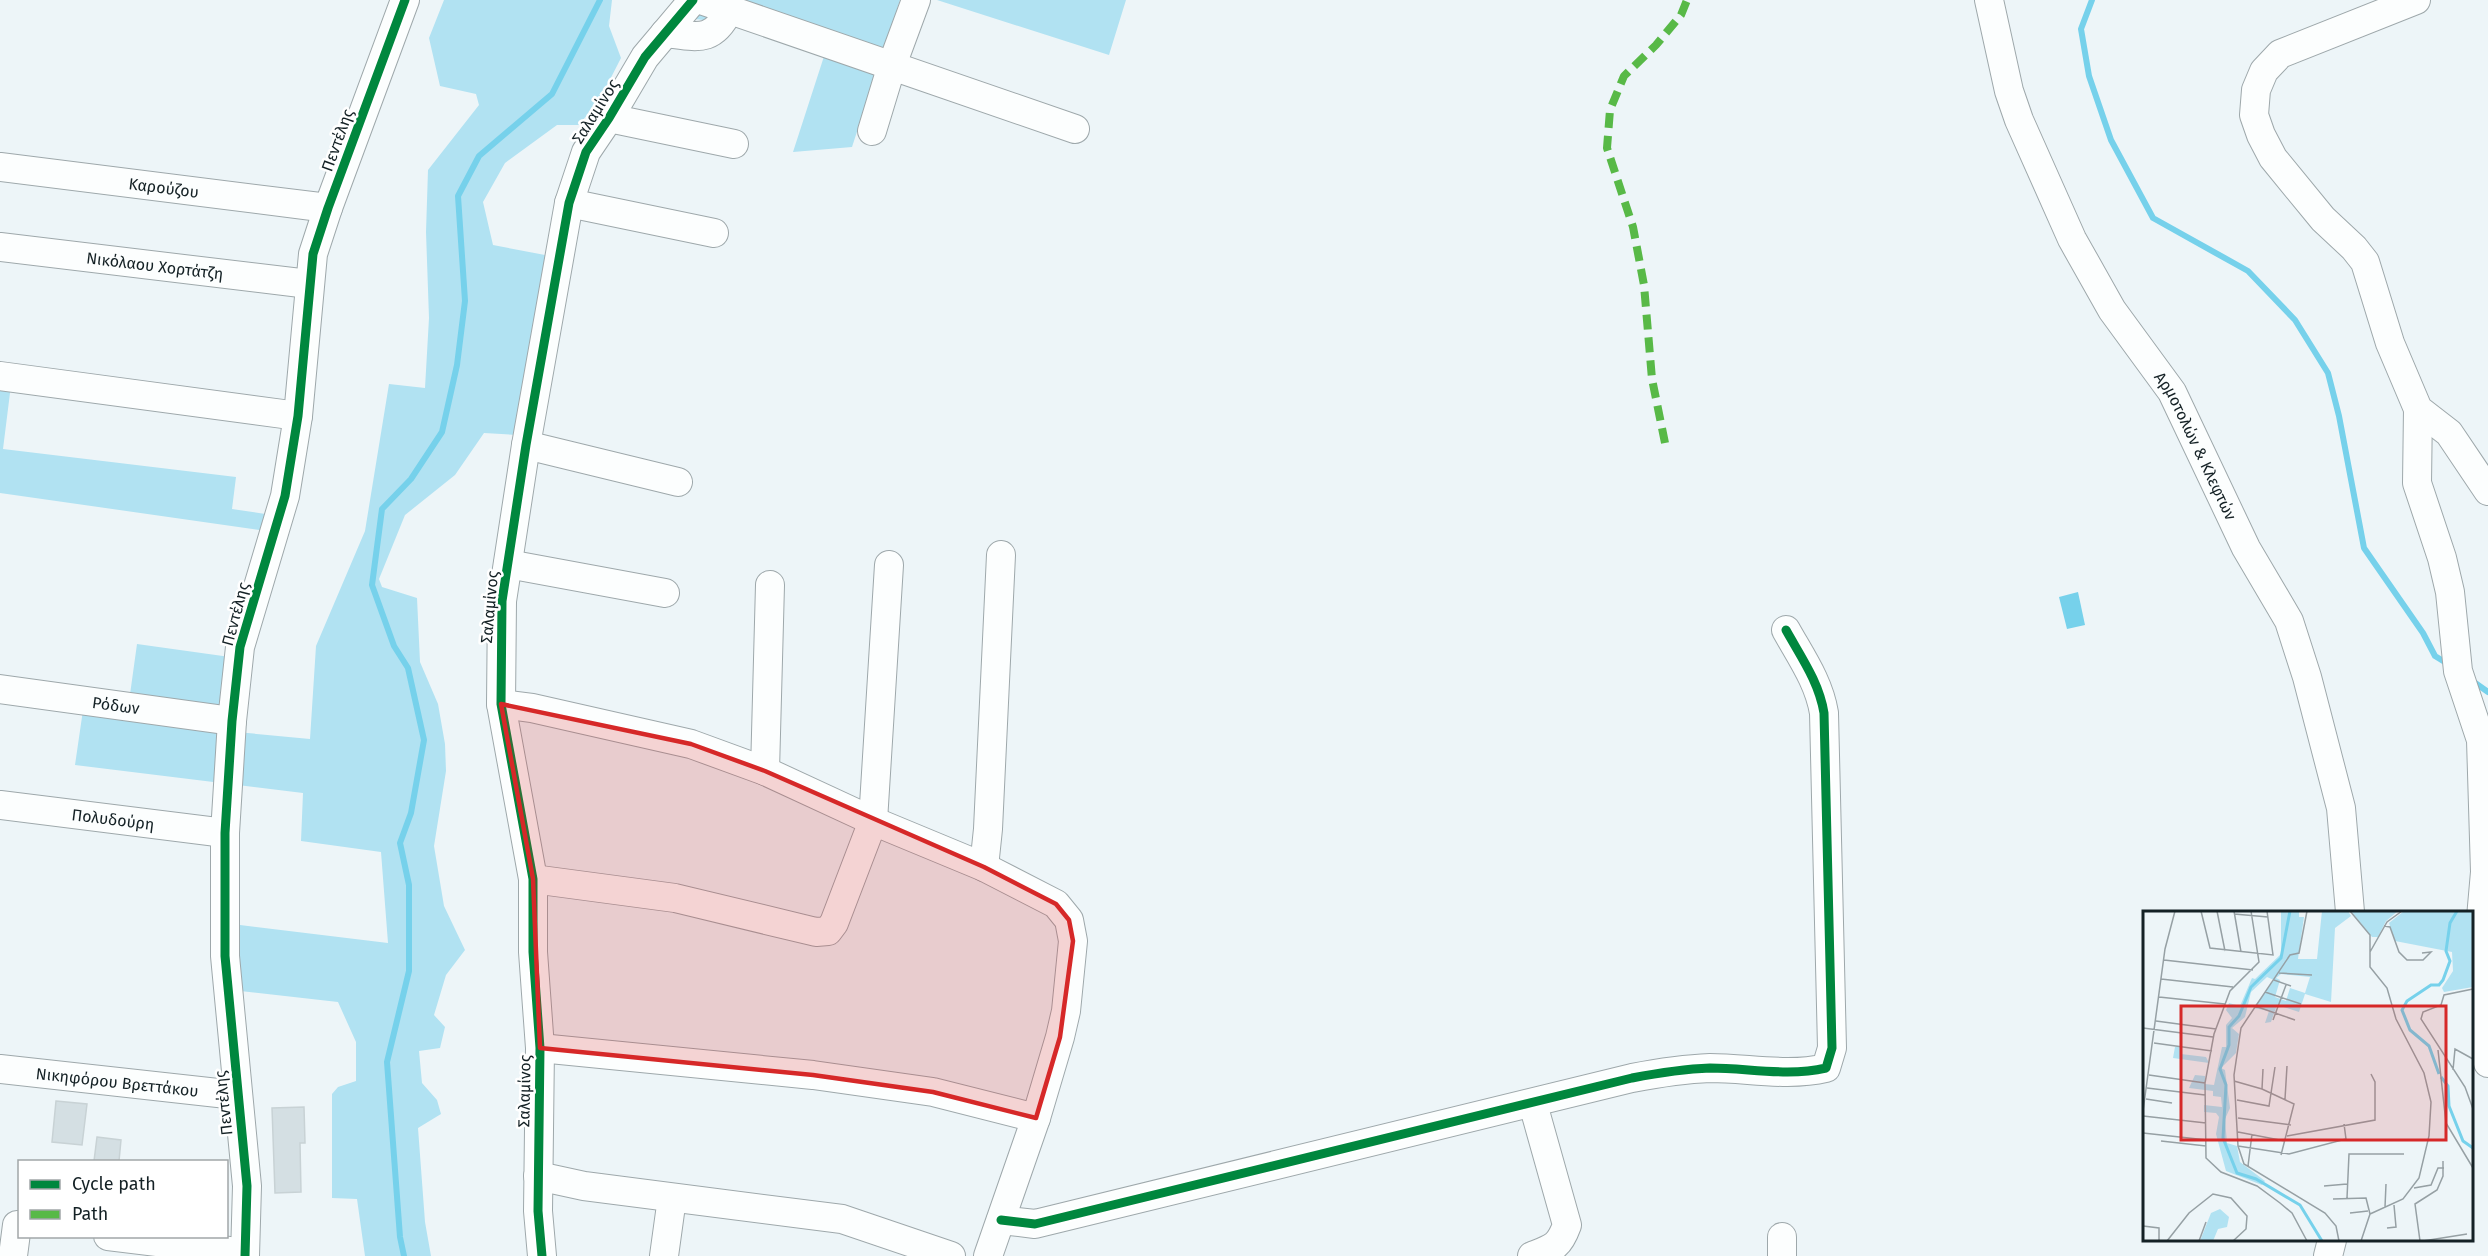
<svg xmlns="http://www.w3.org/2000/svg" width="2488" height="1256" font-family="'Fira Sans',sans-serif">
<rect width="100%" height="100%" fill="#edf5f8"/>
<path fill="#b1e2f2" d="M 444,0 L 612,0 L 609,26 L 621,58 L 600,99 L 579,125 L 557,125 L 505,163 L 483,202 L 493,245 L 545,255 L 518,435 L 484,433 L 455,475 L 405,515 L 379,579 L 382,587 L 417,598 L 420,662 L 438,704 L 445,744 L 446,771 L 434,846 L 444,906 L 465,950 L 446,975 L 434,1015 L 445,1027 L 440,1048 L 419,1051 L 422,1083 L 437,1100 L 441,1114 L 418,1128 L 425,1222 L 431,1256 L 365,1256 L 357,1199 L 332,1198 L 332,1094 L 338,1087 L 356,1081 L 356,1042 L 338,1002 L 222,989 L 216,922 L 388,943 L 381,852 L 301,841 L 303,793 L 75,765 L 83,710 L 127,716 L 137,644 L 230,657 L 226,731 L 310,739 L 316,646 L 365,531 L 389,384 L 425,388 L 429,318 L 426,232 L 428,170 L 479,105 L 476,94 L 440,86 L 429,38 Z
M 693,0 L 900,0 L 852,147 L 793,152 L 828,44 L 786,31 L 680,17 Z
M 937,0 L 1126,0 L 1109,55 Z
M 0,384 L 11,385 L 3,449 L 236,477 L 232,509 L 272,515 L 267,531 L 0,493 Z"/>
<path fill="#76d1eb" d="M 2078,592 L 2085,625 L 2067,629 L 2059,597 Z"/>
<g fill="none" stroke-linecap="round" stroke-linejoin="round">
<path stroke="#76d1eb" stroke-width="6" d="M 2092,0 L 2081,29 L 2089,76 L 2111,140 L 2153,218 L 2248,271 L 2295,320 L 2328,373 L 2339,416 L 2364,548 L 2423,633 L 2435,656 L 2448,664
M 2471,680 L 2488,692
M 404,1256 L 400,1237 L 387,1062 L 409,971 L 409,885 L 400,843 L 411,813 L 424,740 L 408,668 L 394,646 L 372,585 L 382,509 L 411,479 L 442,432 L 457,365 L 465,301 L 458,196 L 479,156 L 552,94 L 600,0"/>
</g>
<path fill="#d4dfe3" stroke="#c8d2d5" stroke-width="1.5" d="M 56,1101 L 87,1104 L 82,1145 L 52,1142 Z
M 304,1107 L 305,1143 L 300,1143 L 301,1192 L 275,1193 L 272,1108 Z
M 97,1137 L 121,1140 L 119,1161 L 94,1161 Z"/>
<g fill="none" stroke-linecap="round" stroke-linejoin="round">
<g stroke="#9ea8ab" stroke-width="30">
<g id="minor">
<path d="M 701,0 L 1075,129"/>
<path id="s1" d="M 1989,0 L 2009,91 L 2019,120 L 2072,239 L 2112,310 L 2172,392 L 2246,548 L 2289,621 L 2307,677 L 2341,808 L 2350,912"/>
<path d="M 2416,0 L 2280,54 L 2264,71 L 2256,90 L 2254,115 L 2261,135 L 2273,158 L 2323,219 L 2354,248 L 2365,262 L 2390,343 L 2418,409 L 2449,433 L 2488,491"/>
<path d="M 665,33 C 698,37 713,43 729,10"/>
<path d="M 609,118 L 734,144"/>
<path d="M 872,131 L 892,65 L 916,0"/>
<path id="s2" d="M 0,167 L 328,208"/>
<path d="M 569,203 L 714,233"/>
<path id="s3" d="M 0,247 L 309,284"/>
<path d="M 0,376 L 298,416"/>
<path d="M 2418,409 L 2417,483 L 2442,558 L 2450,592 L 2458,671 L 2481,740 L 2485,872 L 2480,929 L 2474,966 L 2474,994 L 2488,1063"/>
<path d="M 526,445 L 678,482"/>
<path d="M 508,564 L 665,593"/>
<path id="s4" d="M 0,689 L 232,721"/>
<path d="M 501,704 L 532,708 L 691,744 L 765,771 L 873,821 L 984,867 L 1056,904 L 1069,920 L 1073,941 L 1066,1011 L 1060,1037 L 1036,1118 L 988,1256"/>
<path d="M 765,771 L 770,585"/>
<path id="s5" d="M 0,805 L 225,833"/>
<path d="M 984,867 L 988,829 L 1001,555"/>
<path d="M 533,879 L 675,898 L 816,932 L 828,931 L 834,923 L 873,821 L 889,565"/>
<path d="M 540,1048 L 813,1075 L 933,1092 L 1036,1118"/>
<path id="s6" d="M 0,1069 L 236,1095"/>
<path d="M 538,1176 L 584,1186 L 842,1219 L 951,1256"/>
<path d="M 1001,1220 L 1035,1224 L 1632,1078 C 1658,1073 1684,1069 1710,1068 C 1748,1068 1788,1077 1826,1068 L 1832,1048 L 1824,713 C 1819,682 1801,657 1786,630"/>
<path d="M 108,1236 L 245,1253"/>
<path d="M 13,1256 L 17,1225"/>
<path d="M 245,1256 L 247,1186 L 225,956 L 225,833 L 232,721 L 240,647 L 285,496 L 298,416 L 313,254 L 328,208 L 405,0"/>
<path d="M 542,1256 L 538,1211 L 540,1048 L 533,952 L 533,879 L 501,704 L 502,601 L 526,445 L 569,203 L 586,152 L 609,118 L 645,57 L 693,0"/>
<path d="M 664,1256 L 672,1198"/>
<path d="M 1532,1256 C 1553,1248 1559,1247 1567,1225 L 1533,1104"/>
<path d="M 1782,1256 L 1782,1237"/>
<path d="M 2328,1256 L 2332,1240"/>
</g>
</g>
<use href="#minor" stroke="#fcfefe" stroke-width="28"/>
<path stroke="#58b947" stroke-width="8" stroke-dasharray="15 8" stroke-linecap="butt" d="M 1665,443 L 1652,379 L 1644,285 L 1633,227 L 1607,148 L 1610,110 L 1624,76 L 1656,45 L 1681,15 L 1687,0"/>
<g stroke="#fff" stroke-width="13">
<path id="cycleway" d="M 1001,1220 L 1035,1224 L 1632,1078 C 1658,1073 1684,1069 1710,1068 C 1748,1068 1788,1077 1826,1068 L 1832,1048 L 1824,713 C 1819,682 1801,657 1786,630
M 245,1256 L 247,1186 L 225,956 L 225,833 L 232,721 L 240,647 L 285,496 L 298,416 L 313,254 L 328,208 L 405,0
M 542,1256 L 538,1211 L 540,1048 L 533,952 L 533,879 L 501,704 L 502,601 L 526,445 L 569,203 L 586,152 L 609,118 L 645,57 L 693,0"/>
</g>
<use href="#cycleway" stroke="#00873e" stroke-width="9"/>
</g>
<path fill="#d62828" fill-opacity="0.2" stroke="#d62828" stroke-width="4.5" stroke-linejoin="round" d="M 501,704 L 691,744 L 765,771 L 984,867 L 1056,904 L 1069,920 L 1073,941 L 1060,1037 L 1036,1118 L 933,1092 L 813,1075 L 540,1048 L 533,879 Z"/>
<g text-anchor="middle" stroke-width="5" stroke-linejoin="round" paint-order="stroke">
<g font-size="16" fill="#142125" stroke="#fff">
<text transform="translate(595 111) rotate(-58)" y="6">Σαλαμίνος</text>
<text transform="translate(337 140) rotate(-70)" y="6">Πεντέλης</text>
<text dy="6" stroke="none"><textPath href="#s2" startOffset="165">Καρούζου</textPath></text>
<text dy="6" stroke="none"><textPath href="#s3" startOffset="156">Νικόλαου Χορτάτζη</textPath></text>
<text dy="6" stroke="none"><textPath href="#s1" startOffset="496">Αρμοτολών &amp; Κλεφτών</textPath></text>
<text transform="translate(489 607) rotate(-85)" y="6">Σαλαμίνος</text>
<text transform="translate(235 614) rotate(-75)" y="6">Πεντέλης</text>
<text dy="6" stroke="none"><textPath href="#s4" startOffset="117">Ρόδων</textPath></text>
<text dy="6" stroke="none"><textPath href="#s5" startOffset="114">Πολυδούρη</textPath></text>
<text dy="6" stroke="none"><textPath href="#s6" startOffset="118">Νικηφόρου Βρεττάκου</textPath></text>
<text transform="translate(524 1091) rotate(-89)" y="6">Σαλαμίνος</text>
<text transform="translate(223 1103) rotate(-96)" y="6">Πεντέλης</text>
</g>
</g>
<g transform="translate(2143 911)">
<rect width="330" height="330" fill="#edf5f8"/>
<path d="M 138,0 L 156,0 L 156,6 L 161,6 L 155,48 L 174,48 L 179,0 L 205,0 L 208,5 L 192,17 L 188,91 L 162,83 L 156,101 L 134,94 L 128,111 L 122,112 L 126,100 L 110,97 L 131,69 L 124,66 L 108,81 L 102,106 L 89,117 L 96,123 L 93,142 L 78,157 L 82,159 L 87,197 L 82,208 L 84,232 L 94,235 L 97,251 L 122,270 L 119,274 L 83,260 L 73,223 L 76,206 L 73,202 L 61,201 L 61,194 L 79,196 L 78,186 L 70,185 L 70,180 L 46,177 L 52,164 L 62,165 L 62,173 L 71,174 L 79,136 L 83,136 L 83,114 L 89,107 L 83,99 L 86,92 L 97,95 L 109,67 L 112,68 L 138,43 ZM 138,63 L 167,66 L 162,82 L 147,77 L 143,90 L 132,86 L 137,69 L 133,67 ZM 208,0 L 255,0 L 243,10 L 235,26 L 229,26 ZM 261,0 L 330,0 L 330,76 L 301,81 L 299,77 L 310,60 L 309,41 L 252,30 L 246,12 ZM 32,136 L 39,136 L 38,143 L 63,146 L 66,152 L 30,147 ZM 77,298 L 86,306 L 84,316 L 75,318 L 70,330 L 57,330 L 68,302 Z" fill="#b1e2f2" fill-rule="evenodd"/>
<path fill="none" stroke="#76d1eb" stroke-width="3" d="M 147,0 L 138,47 L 108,76 L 96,105 L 86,116 L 86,134 L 77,158 L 83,174 L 80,227 L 94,262 L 113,268 L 157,294 L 179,330M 296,163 L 286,135 L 267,119 L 259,99 L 264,90 L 288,74 L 296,74 L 300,69 L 307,50 L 303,40 L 307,12 L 314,0M 298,166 L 305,175 L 306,195 L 320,230 L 330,237"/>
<path fill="none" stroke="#96a0a4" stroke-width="1.5" d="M 58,0 L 67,37 L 130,44 L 124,0M 74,0 L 82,40M 91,0 L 98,41M 108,0 L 116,51 L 87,80 L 71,123 L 62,172 L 63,247 L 78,261 L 114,275 L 137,292 L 149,302 L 164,330M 164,0 L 156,42 L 147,44 L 98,117 L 91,164 L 95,235 L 101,253 L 182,302 L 193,315 L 196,330M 207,0 L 227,24 L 227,56 L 244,77 L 253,108 L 281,162 L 288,191 L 286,225 L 276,267 L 260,288 L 227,303M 91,3 L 125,6M 241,15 L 247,16 L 256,41 L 264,49 L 280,49 L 288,41 L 279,42M 227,41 L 244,11 L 259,0M 21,49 L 110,59M 136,62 L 169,64M 18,68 L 90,76M 131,69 L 148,75M 330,78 L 301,84 L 298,94 L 280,101 L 278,108 L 322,176 L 330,198M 122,81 L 158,93M 16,86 L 82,93M 112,95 L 152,109M 130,109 L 143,74M 13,110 L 73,118M 0,117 L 70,126M 11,132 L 69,140M 295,139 L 303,212 L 330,257M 310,159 L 312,138 L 330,148M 6,164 L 62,172M 91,170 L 119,178 L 151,193 L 138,244M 4,177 L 62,184M 119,178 L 120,158M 3,188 L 29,192M 142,188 L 144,155M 94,189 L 126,195 L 132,156M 0,200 L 22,38 L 32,0M 0,205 L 63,212M 95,207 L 148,214M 95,221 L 142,230M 0,222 L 64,229M 144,225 L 232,209 L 232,171 L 228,163M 18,230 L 63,235M 95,235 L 146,243 L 203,228 L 201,213M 105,255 L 109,223M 181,275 L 204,273M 271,277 L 288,274 L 295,257 L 301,257M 204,287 L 206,243 L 261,243M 190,288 L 223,287 L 227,303M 242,296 L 243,273M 207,302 L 225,300M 0,315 L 16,317 L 16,330M 244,317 L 253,316 L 251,294M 24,330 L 46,302 L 70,283 L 88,287 L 104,305 L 103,318 L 90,330M 56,330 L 63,311M 218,330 L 227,303M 277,330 L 272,293 L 294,279 L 300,265 L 300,250M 280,330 L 324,323"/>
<path fill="#d62828" fill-opacity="0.15" stroke="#d62828" stroke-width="3" d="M 38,95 L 303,95 L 303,229 L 38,229 Z"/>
<rect width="330" height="330" fill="none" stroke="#142125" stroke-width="3"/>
</g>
<rect x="18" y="1160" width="210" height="78" fill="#ffffff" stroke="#a1a6a8" stroke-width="1.5"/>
<rect x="30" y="1180" width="30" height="9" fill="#00873e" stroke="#a1a6a8" stroke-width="1.5"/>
<text x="72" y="1190" font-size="18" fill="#142125">Cycle path</text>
<rect x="30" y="1210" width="30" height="9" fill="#58b947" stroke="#a1a6a8" stroke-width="1.5"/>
<text x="72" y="1220" font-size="18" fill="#142125">Path</text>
</svg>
